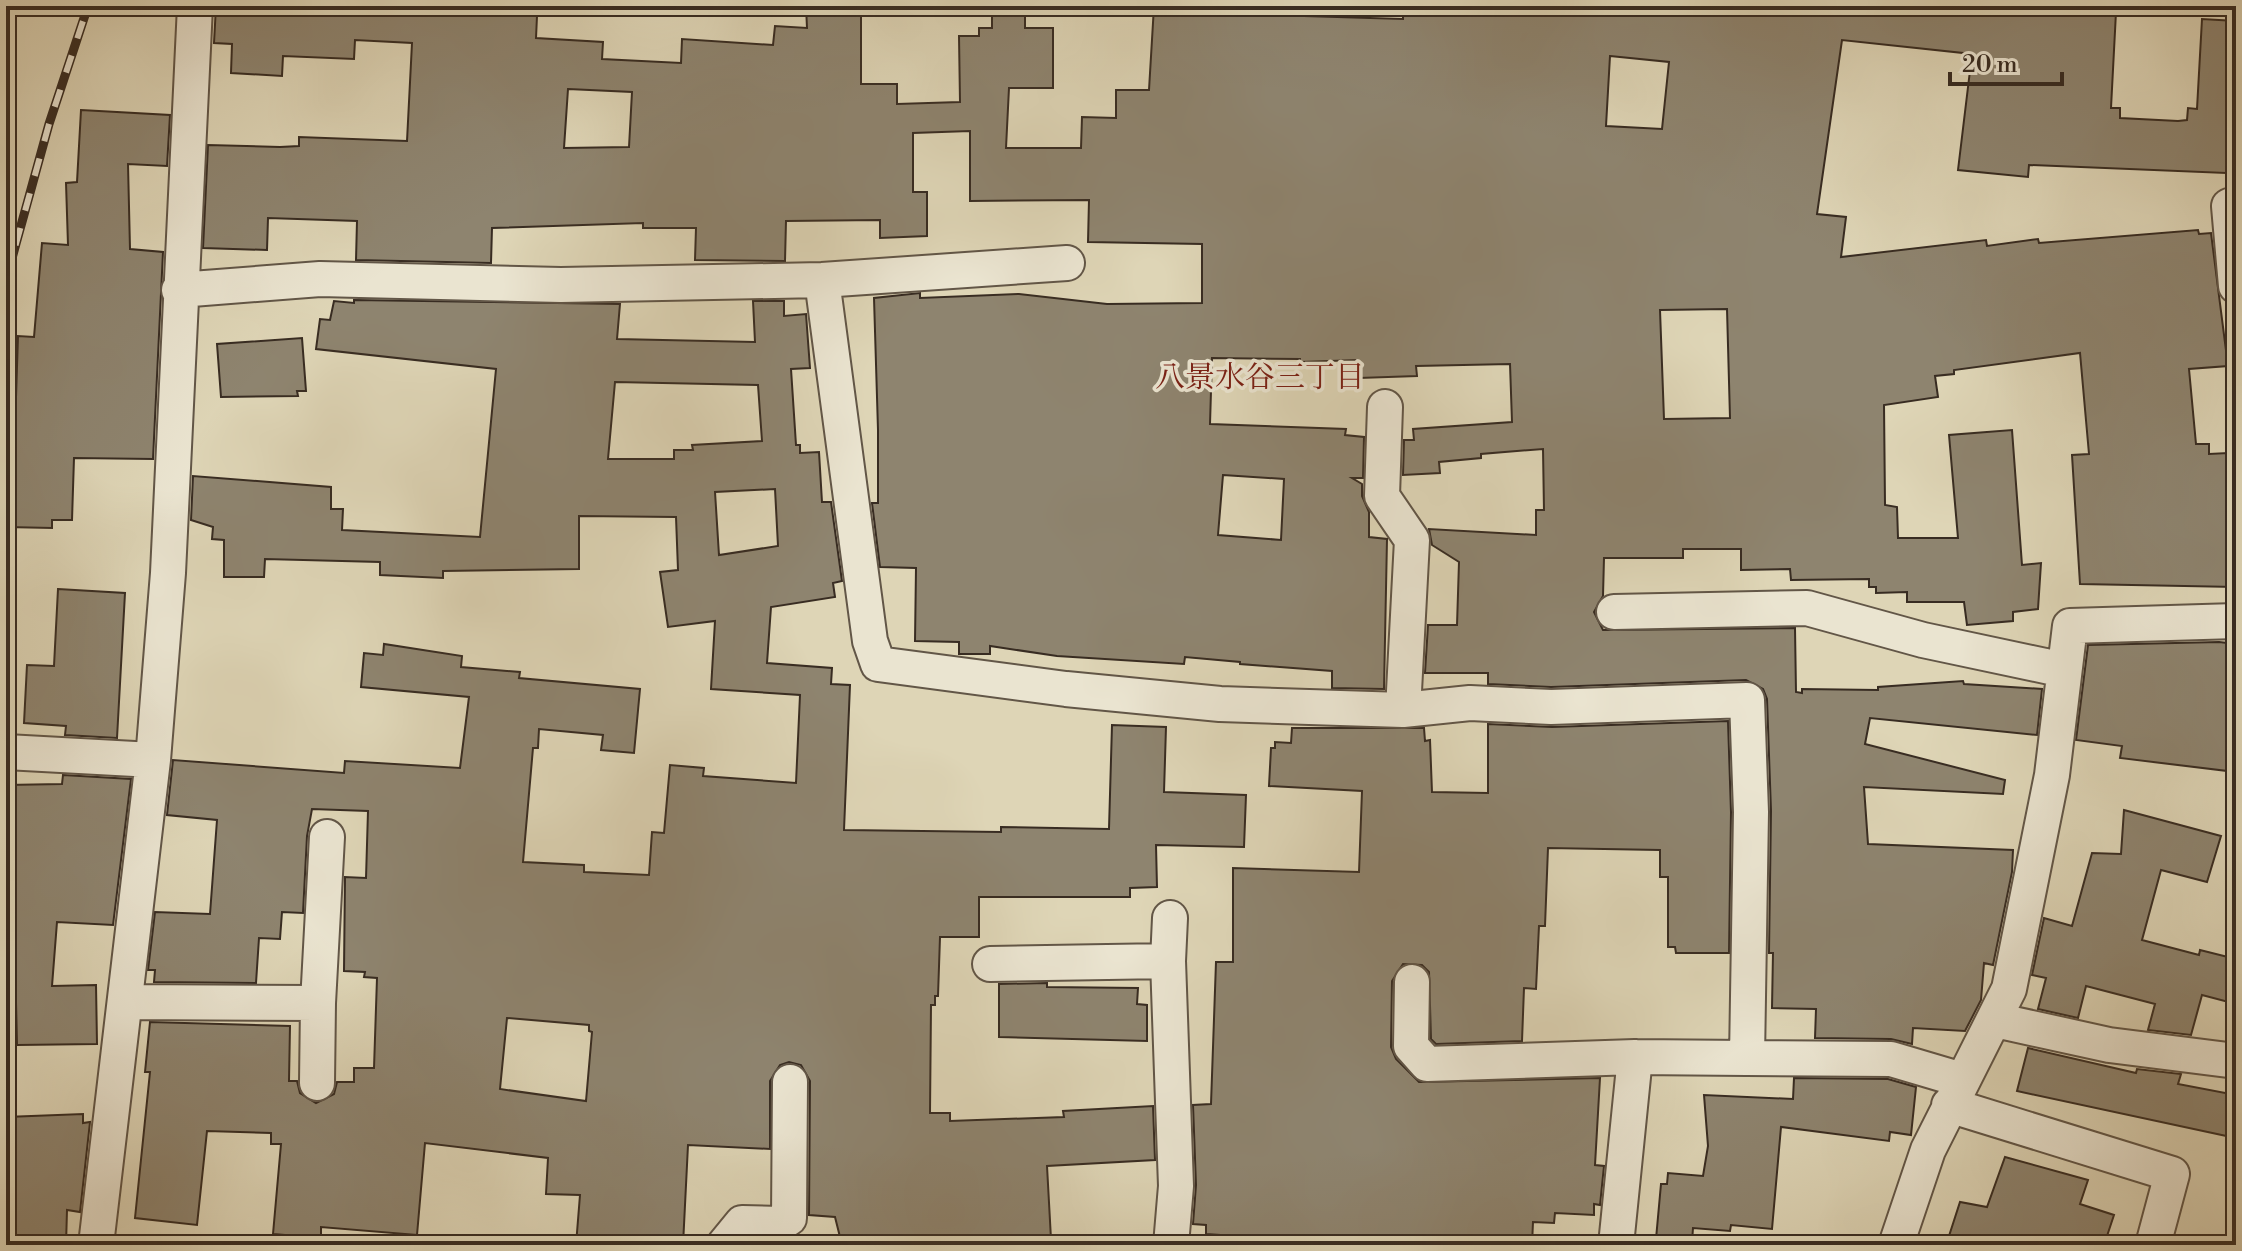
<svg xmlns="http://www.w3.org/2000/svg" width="2242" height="1251" font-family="'Libre Bodoni','Noto Serif JP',serif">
<rect width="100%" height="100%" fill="#ded5b6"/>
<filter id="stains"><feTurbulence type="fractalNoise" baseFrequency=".0025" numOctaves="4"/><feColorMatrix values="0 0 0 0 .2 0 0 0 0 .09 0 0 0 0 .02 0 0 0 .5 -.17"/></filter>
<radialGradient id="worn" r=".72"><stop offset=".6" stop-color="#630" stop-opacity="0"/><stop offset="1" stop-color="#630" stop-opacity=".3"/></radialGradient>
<path fill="#8e846f" stroke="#382c22" stroke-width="2" fill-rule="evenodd" d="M 216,6 L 388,11 L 388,8 L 537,16 L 536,38 L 603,42 L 602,59 L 681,63 L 682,39 L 773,45 L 775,26 L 807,28 L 806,6 L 861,6 L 861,84 L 897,84 L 897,104 L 960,102 L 959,36 L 979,36 L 979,28 L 992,28 L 992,6 L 1025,6 L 1025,28 L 1053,28 L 1053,88 L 1009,88 L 1006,148 L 1081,148 L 1082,117 L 1116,118 L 1116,90 L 1149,90 L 1154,6 L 1268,6 L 1268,15 L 1403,19 L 1403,6 L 1722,9 L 1723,6 L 1827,6 L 1882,12 L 1883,6 L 2009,6 L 2116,12 L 2111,108 L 2120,108 L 2120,118 L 2178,121 L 2187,120 L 2188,108 L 2197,109 L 2202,19 L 2236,21 L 2236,76 L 2231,76 L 2226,173 L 2029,165 L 2028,177 L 1958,170 L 1972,54 L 1842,40 L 1817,214 L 1846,217 L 1841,257 L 1986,240 L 1987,246 L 2038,239 L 2039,243 L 2198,230 L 2199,234 L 2211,233 L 2228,366 L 2189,369 L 2196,444 L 2209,444 L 2209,454 L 2228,453 L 2231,536 L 2236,536 L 2236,587 L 2080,584 L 2072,455 L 2089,454 L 2080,353 L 1954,370 L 1954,374 L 1935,376 L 1938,397 L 1884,405 L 1885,505 L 1897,507 L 1898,538 L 1958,538 L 1949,435 L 2012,430 L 2022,565 L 2041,563 L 2038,609 L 2013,612 L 2013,621 L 1967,625 L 1964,602 L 1907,602 L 1907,592 L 1876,593 L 1876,587 L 1869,587 L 1869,579 L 1791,580 L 1790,569 L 1741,570 L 1741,549 L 1683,549 L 1683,558 L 1604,558 L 1603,596 L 1594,612 L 1603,630 L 1795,628 L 1796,692 L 1802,693 L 1802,689 L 1878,690 L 1878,687 L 1963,681 L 1964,684 L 2042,689 L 2037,735 L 1870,718 L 1865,744 L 2005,780 L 2003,794 L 1864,787 L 1868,844 L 2013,850 L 2012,872 L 1993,965 L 1984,963 L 1981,1000 L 1965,1031 L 1913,1028 L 1912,1044 L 1891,1039 L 1815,1038 L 1816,1009 L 1772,1008 L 1773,953 L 1769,953 L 1771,811 L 1767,699 L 1763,689 L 1746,680 L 1551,687 L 1488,684 L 1488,673 L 1425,673 L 1428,625 L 1457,625 L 1459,562 L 1432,545 L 1429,529 L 1536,535 L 1536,510 L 1544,510 L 1543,449 L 1481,454 L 1481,458 L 1439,462 L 1440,473 L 1403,475 L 1404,440 L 1414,440 L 1413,429 L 1512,422 L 1510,364 L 1416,366 L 1417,376 L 1359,378 L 1358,360 L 1300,362 L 1300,359 L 1212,358 L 1210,424 L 1346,429 L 1345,435 L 1364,437 L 1363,478 L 1352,478 L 1362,484 L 1362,496 L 1369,512 L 1369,537 L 1387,539 L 1384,689 L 1332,688 L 1332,671 L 1240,664 L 1240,662 L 1185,657 L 1184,664 L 1057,656 L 990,646 L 990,654 L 959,654 L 959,642 L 915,641 L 916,568 L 880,567 L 872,503 L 878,503 L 878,430 L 874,298 L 920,293 L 920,298 L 1019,294 L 1107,304 L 1202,303 L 1202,244 L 1088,242 L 1089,200 L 970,201 L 970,131 L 913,133 L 913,192 L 927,192 L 927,236 L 880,238 L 880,220 L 786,221 L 785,261 L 695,260 L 696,228 L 643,228 L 643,223 L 492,228 L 491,263 L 356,260 L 357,221 L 268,218 L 267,250 L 203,248 L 208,145 L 280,147 L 299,146 L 299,137 L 407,141 L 412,43 L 355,40 L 354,59 L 283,56 L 282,76 L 231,73 L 232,44 L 214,43 ZM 1610,56 L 1669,62 L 1662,129 L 1606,126 ZM 568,89 L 632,92 L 629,147 L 564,148 ZM 1727,309 L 1730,418 L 1664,419 L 1660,310 ZM 1223,475 L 1284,479 L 1281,540 L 1218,535 Z
M 81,110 L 170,115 L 167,166 L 128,164 L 130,249 L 163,252 L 153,459 L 74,458 L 72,520 L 52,520 L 52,528 L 6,527 L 6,397 L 16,397 L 18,336 L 34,337 L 42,243 L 68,245 L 66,183 L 77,182 Z
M 354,300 L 620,304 L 617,339 L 755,342 L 753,301 L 784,301 L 784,316 L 806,314 L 810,368 L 791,369 L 796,445 L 800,445 L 800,453 L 819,452 L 822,502 L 831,502 L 842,581 L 833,583 L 835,597 L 771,607 L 767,663 L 832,668 L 831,684 L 850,685 L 844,830 L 1001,832 L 1001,827 L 1109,829 L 1112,725 L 1166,727 L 1164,792 L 1246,795 L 1244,847 L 1156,845 L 1157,887 L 1130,888 L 1130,897 L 979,897 L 979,937 L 940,937 L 938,996 L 935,996 L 935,1005 L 931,1005 L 930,1113 L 950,1113 L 950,1121 L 1064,1117 L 1063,1111 L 1153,1106 L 1155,1160 L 1047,1166 L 1051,1239 L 842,1245 L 835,1217 L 809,1215 L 810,1081 L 801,1065 L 789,1062 L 780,1065 L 770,1081 L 770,1149 L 688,1145 L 683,1245 L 576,1245 L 580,1195 L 546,1194 L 548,1158 L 425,1143 L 417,1235 L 321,1227 L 321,1238 L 273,1234 L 281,1144 L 271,1144 L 271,1133 L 207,1131 L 197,1225 L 135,1218 L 150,1072 L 145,1072 L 150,1022 L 290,1026 L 289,1081 L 297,1081 L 300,1093 L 316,1103 L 334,1094 L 337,1082 L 354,1082 L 354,1068 L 374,1068 L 377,978 L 364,977 L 365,972 L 344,971 L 345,877 L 366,878 L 368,811 L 312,809 L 307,836 L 303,913 L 282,912 L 280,939 L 259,938 L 256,983 L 154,982 L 155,970 L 148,970 L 155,912 L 210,914 L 217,820 L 167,815 L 173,760 L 344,773 L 345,761 L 460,768 L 469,697 L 361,687 L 364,653 L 383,655 L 384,644 L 462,656 L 461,667 L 520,672 L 519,678 L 640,689 L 634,753 L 601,750 L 603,735 L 539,729 L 538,748 L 533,748 L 523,862 L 584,865 L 584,872 L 649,875 L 652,832 L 664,833 L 670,765 L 704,768 L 703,776 L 796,783 L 800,695 L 711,689 L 715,621 L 668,627 L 660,572 L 678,570 L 676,517 L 579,516 L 579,569 L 443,571 L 443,578 L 380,575 L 380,562 L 265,559 L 264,577 L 224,577 L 224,540 L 212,539 L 213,527 L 191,520 L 193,476 L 331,487 L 331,509 L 343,509 L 342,530 L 480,537 L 496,369 L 316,349 L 320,319 L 330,320 L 334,301 L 354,303 ZM 615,382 L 758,385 L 762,441 L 692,445 L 693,450 L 674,450 L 674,459 L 608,459 ZM 775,489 L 778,546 L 719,555 L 715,492 ZM 507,1018 L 589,1025 L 589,1031 L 592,1032 L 586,1101 L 500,1089 Z
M 302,338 L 306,391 L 297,391 L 298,396 L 221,397 L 217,344 Z
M 58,589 L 125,593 L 117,738 L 65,735 L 66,726 L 24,723 L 27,665 L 54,666 Z
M 2219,642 L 2236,644 L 2228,721 L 2236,723 L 2236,772 L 2120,758 L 2122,746 L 2076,740 L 2088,645 Z
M 1728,721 L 1731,812 L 1729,953 L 1676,953 L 1675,947 L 1668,947 L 1668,877 L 1660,877 L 1660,850 L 1548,848 L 1545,926 L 1539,926 L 1536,989 L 1524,988 L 1522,1041 L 1436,1044 L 1431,1039 L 1429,972 L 1422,965 L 1403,964 L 1392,981 L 1391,1047 L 1396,1059 L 1419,1082 L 1600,1078 L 1595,1165 L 1604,1166 L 1600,1205 L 1594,1204 L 1594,1215 L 1555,1213 L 1554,1223 L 1533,1222 L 1532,1245 L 1390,1245 L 1265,1238 L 1206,1234 L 1206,1225 L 1193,1224 L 1196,1185 L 1193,1105 L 1211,1104 L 1216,962 L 1233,962 L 1233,868 L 1359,872 L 1362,791 L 1269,786 L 1271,748 L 1275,748 L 1275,742 L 1291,743 L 1292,728 L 1424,728 L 1425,741 L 1430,740 L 1432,792 L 1488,793 L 1488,724 L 1552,727 Z
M 63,775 L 131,779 L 113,925 L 57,922 L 52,986 L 96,985 L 97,1044 L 17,1045 L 15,960 L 6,960 L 6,785 L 62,784 Z
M 2124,810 L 2221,836 L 2207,882 L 2161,870 L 2142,940 L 2199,955 L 2200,950 L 2236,959 L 2236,1004 L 2202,995 L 2191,1035 L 2148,1030 L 2155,1004 L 2086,986 L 2078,1018 L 2038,1009 L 2046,978 L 2032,975 L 2044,918 L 2072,926 L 2092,853 L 2121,854 Z
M 1047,983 L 1047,987 L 1138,988 L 1137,1004 L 1147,1005 L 1147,1041 L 999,1037 L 999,984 Z
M 2028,1048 L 2136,1073 L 2137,1069 L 2181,1074 L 2178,1084 L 2236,1095 L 2231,1137 L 2017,1091 Z
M 1794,1078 L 1888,1079 L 1916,1087 L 1911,1135 L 1890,1132 L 1889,1141 L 1781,1127 L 1772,1229 L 1731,1225 L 1730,1231 L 1693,1228 L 1692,1242 L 1656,1239 L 1661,1184 L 1667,1184 L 1668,1173 L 1703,1176 L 1708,1146 L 1704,1095 L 1793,1099 Z
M 83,1114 L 83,1123 L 90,1122 L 80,1212 L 67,1210 L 66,1245 L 13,1245 L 13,1239 L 6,1239 L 6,1117 Z
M 2005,1157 L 2088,1180 L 2080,1204 L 2114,1215 L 2104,1245 L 1979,1245 L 1949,1236 L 1960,1202 L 1987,1207 Z"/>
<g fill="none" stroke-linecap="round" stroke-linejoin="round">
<g stroke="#625647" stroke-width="38">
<path id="minor" d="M 2229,206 L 2236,286
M 822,280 L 870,641 L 878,664 L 1066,689 L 1220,704 L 1403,710 L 1412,540 L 1382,496 L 1385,407
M 179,290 L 320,279 L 561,285 L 822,280 L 1067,263
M 1614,612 L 1807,608 L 1923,640 L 2064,670
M 1403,710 L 1470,703 L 1551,707 L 1747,700 L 1751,812 L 1747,1058 L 1891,1059 L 1962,1080
M 6,752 L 153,760
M 1168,961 L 1176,1186 L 1171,1245
M 990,964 L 1168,961 L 1170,918
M 1412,982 L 1411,1046 L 1427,1064 L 1635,1057 L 1747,1058
M 125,1002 L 318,1003 L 317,1083
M 318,1003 L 327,837
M 1995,1020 L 2109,1045 L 2236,1061
M 1949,1105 L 2172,1174 L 2153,1245
M 96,1245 L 153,760 L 168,573 L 195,6
M 724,1245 L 742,1223 L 780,1224 L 789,1218 L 790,1082
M 1616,1245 L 1635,1057
M 1896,1245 L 1928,1150 L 2009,989 L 2052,775 L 2070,626 L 2236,621"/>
</g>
<use href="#minor" stroke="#eae4d0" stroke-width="34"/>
<g stroke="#382c22" stroke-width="9">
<path id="rail" d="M 6,280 L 49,124 L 88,6"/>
</g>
<use href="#rail" stroke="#eae4d0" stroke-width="6" stroke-dasharray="18" stroke-linecap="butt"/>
</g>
<g text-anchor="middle" stroke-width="7" stroke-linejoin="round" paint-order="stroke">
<g font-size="30" fill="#7a1f14" stroke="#eae4d0">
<text x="1260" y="387">八景水谷三丁目</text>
</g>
</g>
<rect width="2242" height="1251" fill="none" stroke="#ded5b6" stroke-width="32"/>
<rect x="8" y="8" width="2226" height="1235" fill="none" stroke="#382c22" stroke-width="4"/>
<rect x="16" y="16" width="2210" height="1219" fill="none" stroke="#382c22" stroke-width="2"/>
<path d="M1950 72v12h112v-12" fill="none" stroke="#382c22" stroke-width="4"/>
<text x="1962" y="72" font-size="24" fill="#382c22" stroke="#eae4d0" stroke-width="6" paint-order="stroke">20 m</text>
<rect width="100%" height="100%" filter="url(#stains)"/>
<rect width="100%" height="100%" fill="url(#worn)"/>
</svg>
